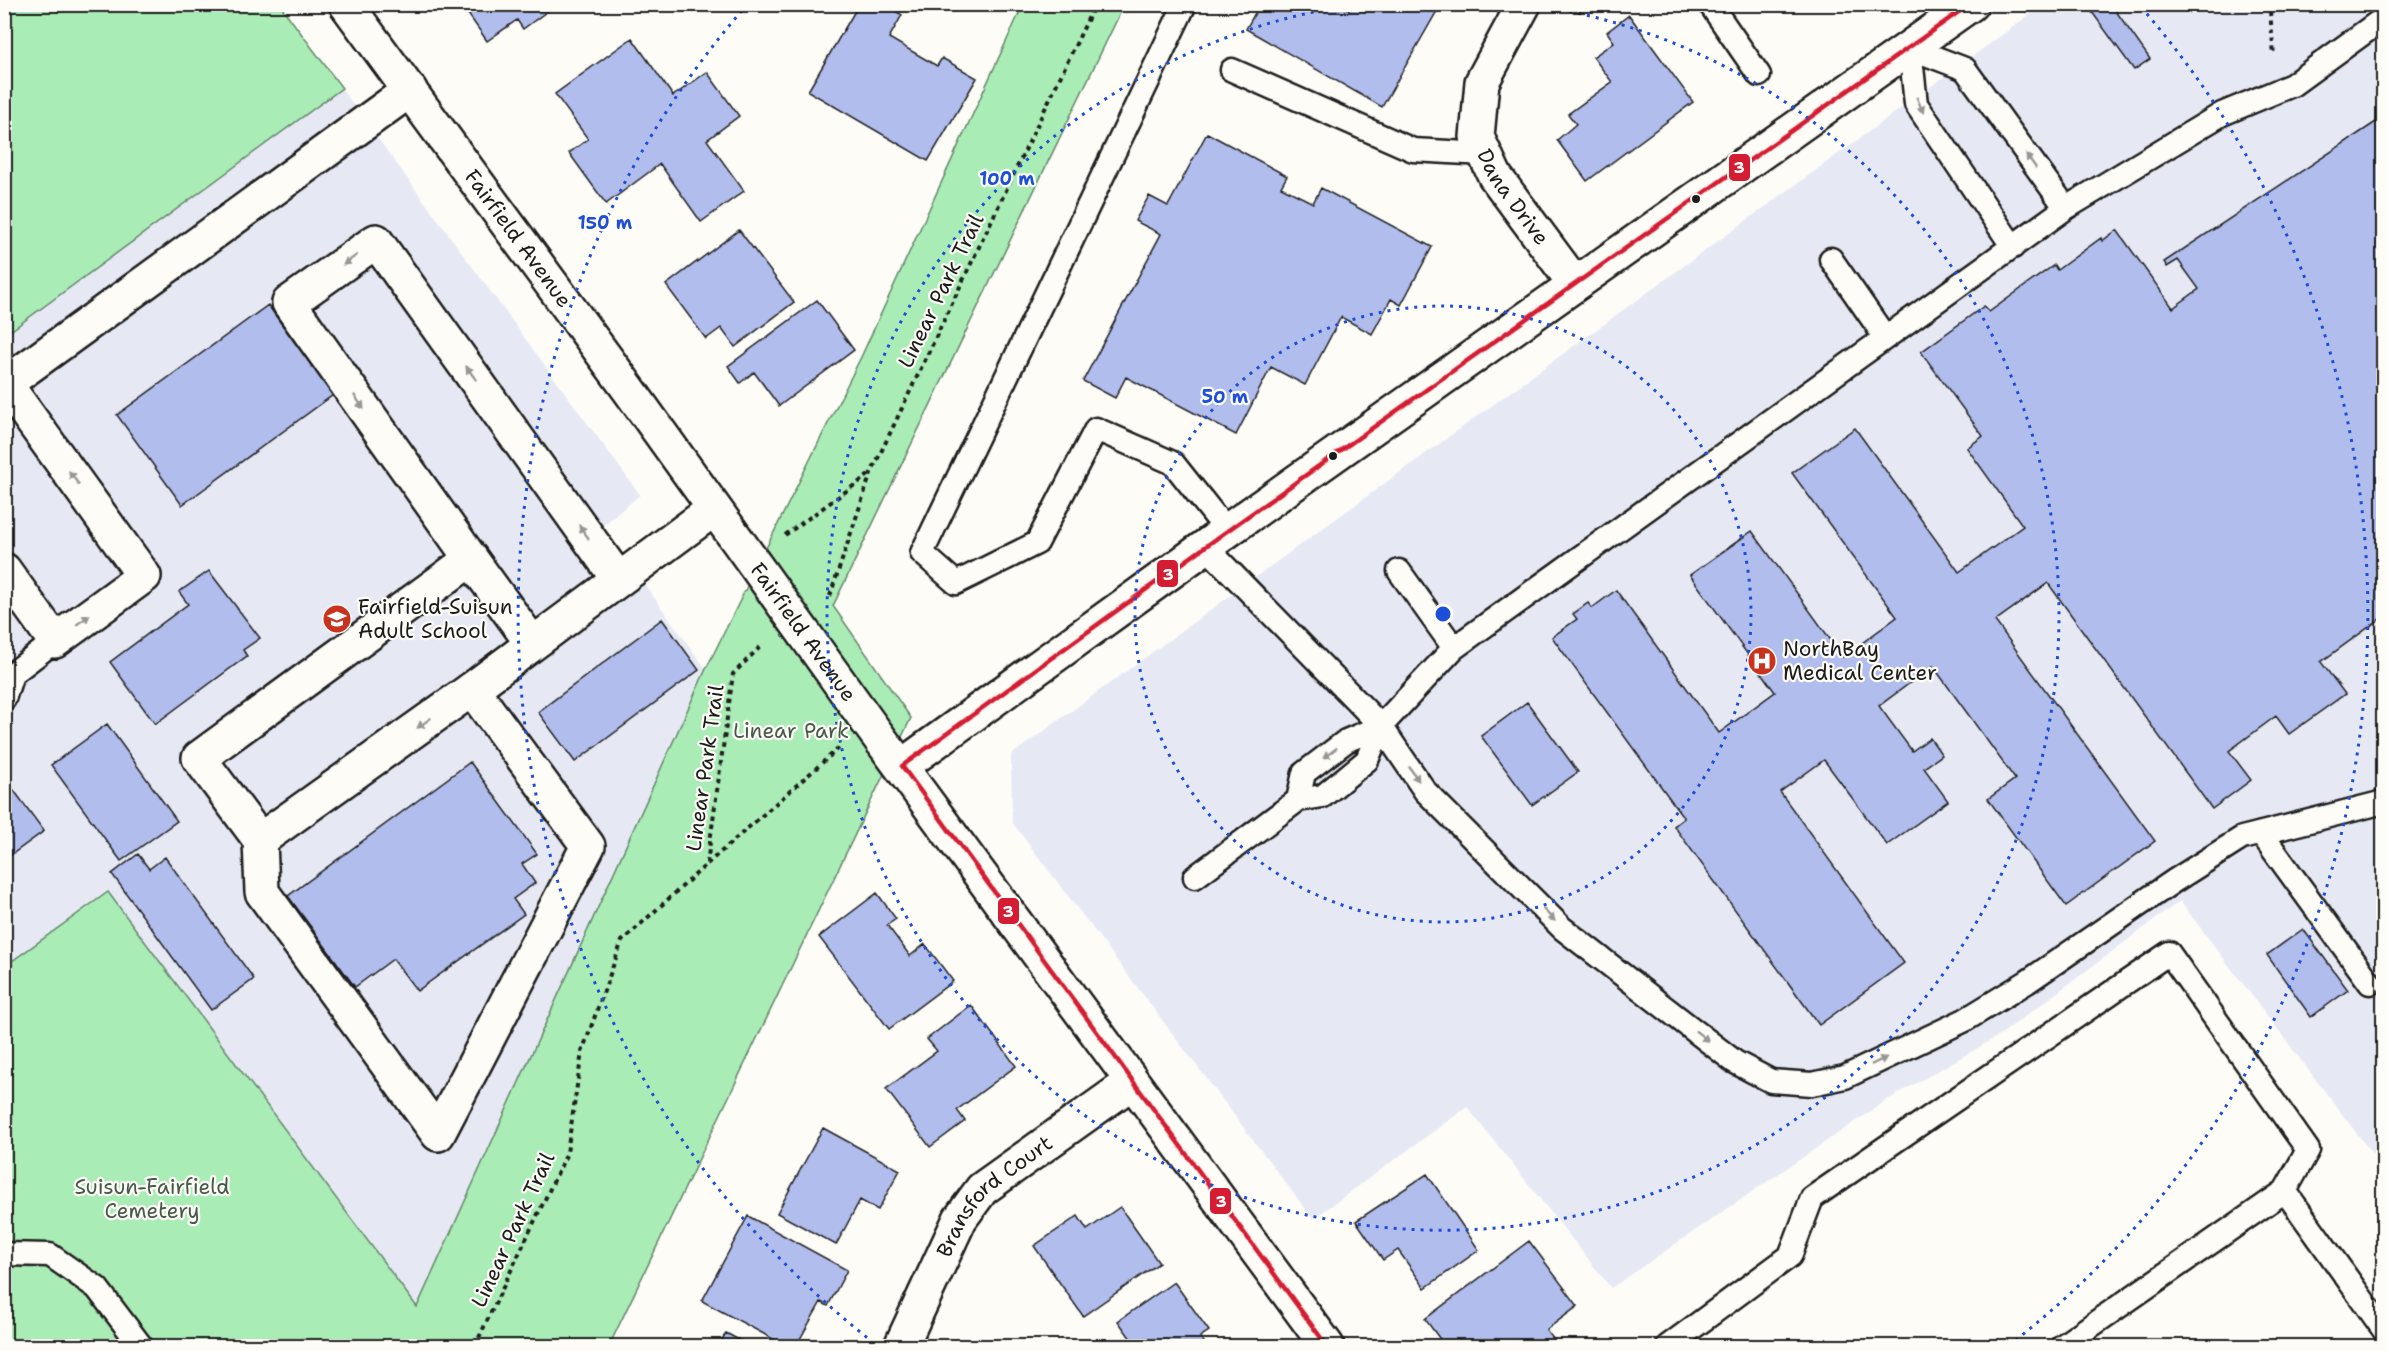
<svg xmlns="http://www.w3.org/2000/svg" width="2388" height="1351" font-family="'Shantell Sans',sans-serif">
<rect width="100%" height="100%" fill="#fdfcf7"/>
<filter id="ink" filterUnits="userSpaceOnUse"><feTurbulence type="fractalNoise" baseFrequency=".0167" numOctaves="2"/><feDisplacementMap in="SourceGraphic" scale="12" xChannelSelector="R" yChannelSelector="G"/><feConvolveMatrix kernelMatrix="1 2 1 2 8 2 1 2 1" color-interpolation-filters="sRGB"/></filter>
<g filter="url(#ink)">
<path fill="#e6e9f4" d="M 5,5 L 280,5 L 640,495 L 602,526 L 706,669 L 417,1308 L 109,893 L 5,967 Z
M 2043,5 L 2383,5 L 2383,1168 L 2180,901 L 2000,1035 L 1887,1100 L 1611,1288 L 1467,1107 L 1313,1219 L 1012,822 L 1011,755 Z"/>
<path fill="#aaecb6" stroke="#638469" stroke-width="1.5" d="M 5,4 L 280,5 L 342,88 L 5,335 Z
M 1023,5 L 1124,5 L 833,606 L 911,718 L 609,1346 L 5,1346 L 4,967 L 108,892 L 417,1307 L 706,669 L 862,355 Z"/>
<path fill="#b0bded" stroke="#1c1c1c" stroke-width="1.5" d="M 461,4 L 557,4 L 523,29 L 517,20 L 487,41 Z
M 859,4 L 885,4 L 902,15 L 889,38 L 937,66 L 942,58 L 977,78 L 928,161 L 808,91 Z
M 1260,4 L 1339,4 L 1349,10 L 1353,4 L 1441,4 L 1382,107 L 1246,29 Z
M 2094,4 L 2111,4 L 2150,59 L 2134,70 L 2089,8 Z
M 1629,15 L 1693,102 L 1587,181 L 1557,140 L 1576,124 L 1568,114 L 1612,82 L 1593,57 L 1614,42 L 1607,32 Z
M 632,38 L 673,96 L 707,72 L 739,116 L 707,140 L 744,191 L 701,222 L 660,164 L 606,204 L 569,153 L 588,139 L 555,94 Z
M 2382,118 L 2384,616 L 2321,662 L 2345,694 L 2289,734 L 2276,716 L 2229,751 L 2251,780 L 2212,809 L 2048,583 L 1995,621 L 2155,841 L 2066,906 L 1988,799 L 2015,779 L 1933,666 L 1879,706 L 1912,751 L 1930,738 L 1942,755 L 1924,768 L 1948,801 L 1887,845 L 1824,760 L 1780,792 L 1904,963 L 1819,1025 L 1674,826 L 1684,818 L 1552,637 L 1577,619 L 1573,614 L 1588,603 L 1592,608 L 1616,590 L 1719,733 L 1775,692 L 1690,575 L 1752,531 L 1843,657 L 1897,617 L 1792,473 L 1855,428 L 1959,572 L 2023,526 L 1967,448 L 1983,436 L 1921,352 L 1984,306 L 1989,312 L 2054,265 L 2057,270 L 2101,238 L 2102,241 L 2117,230 L 2173,308 L 2199,289 L 2178,260 L 2167,267 L 2164,262 Z
M 1207,133 L 1287,176 L 1281,187 L 1313,203 L 1321,188 L 1432,247 L 1401,305 L 1391,299 L 1372,334 L 1341,317 L 1305,385 L 1271,367 L 1236,435 L 1126,377 L 1115,398 L 1083,381 L 1161,234 L 1135,221 L 1149,196 L 1168,206 Z
M 739,230 L 794,302 L 735,347 L 721,328 L 706,339 L 666,285 Z
M 817,300 L 854,350 L 779,406 L 754,372 L 740,383 L 728,366 Z
M 268,305 L 333,395 L 182,505 L 117,415 Z
M 209,571 L 260,638 L 243,650 L 247,656 L 155,724 L 110,662 L 188,604 L 179,592 Z
M 662,619 L 699,670 L 575,762 L 538,712 Z
M 1527,702 L 1578,772 L 1532,805 L 1481,736 Z
M 107,724 L 177,821 L 121,861 L 51,765 Z
M 470,762 L 537,854 L 522,864 L 535,883 L 513,899 L 524,914 L 417,991 L 393,959 L 355,987 L 288,896 Z
M 4,777 L 44,831 L 4,860 Z
M 138,854 L 149,869 L 165,857 L 254,979 L 211,1010 L 112,874 Z
M 877,893 L 896,919 L 887,925 L 910,956 L 925,944 L 953,981 L 889,1029 L 819,937 Z
M 2303,929 L 2348,990 L 2311,1017 L 2267,955 Z
M 971,1005 L 1016,1066 L 957,1110 L 965,1121 L 930,1147 L 886,1089 L 937,1051 L 927,1039 Z
M 823,1128 L 900,1170 L 878,1210 L 860,1200 L 836,1245 L 777,1213 Z
M 1427,1174 L 1479,1250 L 1425,1288 L 1398,1250 L 1383,1260 L 1356,1221 Z
M 1120,1207 L 1159,1263 L 1083,1316 L 1034,1246 L 1078,1216 L 1087,1230 Z
M 748,1216 L 847,1270 L 828,1306 L 821,1302 L 796,1346 L 786,1346 L 702,1301 Z
M 1529,1241 L 1578,1306 L 1546,1330 L 1559,1346 L 1445,1346 L 1425,1319 Z
M 1174,1282 L 1209,1331 L 1200,1337 L 1207,1346 L 1136,1346 L 1118,1321 Z
M 726,1333 L 750,1346 L 718,1346 Z"/>
<g fill="none" stroke-linecap="round" stroke-linejoin="round">
<g stroke="#1c1c1c" stroke-width="27">
<path id="service" d="M 1185,4 L 922,553 L 956,583 L 1037,543 L 1096,429 L 1173,463 L 1227,531
M 1710,4 L 1759,75
M 1232,70 L 1413,150 L 1485,154
M 2013,247 L 1916,104 L 1910,48 L 1965,69 L 2066,208
M 1831,259 L 1885,337
M 1206,547 L 1381,726 L 1425,791 L 1562,928 L 1735,1062 L 1771,1081 L 1812,1084 L 1845,1077 L 1965,1020 L 2027,982 L 2174,881 L 2242,838 L 2384,802
M 1399,571 L 1454,648
M 4,699 L 12,674 L 55,641
M 1298,800 L 1304,773 L 1346,741 L 1381,726
M 2261,833 L 2370,983
M 1195,877 L 1298,800 L 1323,796 L 1367,760 L 1381,726 L 1454,648 L 2066,208 L 2222,114 L 2292,85 L 2384,18
M 4,1254 L 50,1255 L 97,1288 L 141,1346
M 1668,1346 L 1790,1256 L 1812,1198 L 2169,953 L 2308,1150 L 2285,1191
M 2062,1346 L 2285,1191 L 2384,1330"/>
</g>
<g stroke="#1c1c1c" stroke-width="38">
<g id="minor">
<path id="s1" d="M 346,4 L 630,391 L 870,725 L 1327,1346"/>
<path id="s2" d="M 1524,4 L 1482,82 L 1477,137 L 1495,176 L 1575,284"/>
<path d="M 4,382 L 144,576 L 55,641 L 4,570"/>
<path d="M 5,384 L 410,90"/>
<path d="M 471,559 L 289,303 L 376,241 L 618,579"/>
<path d="M 532,643 L 471,559 L 199,758 L 260,840 L 262,892 L 438,1134 L 588,846 L 472,689 L 714,509"/>
<path d="M 902,766 L 1227,531 L 1971,4"/>
<path d="M 260,840 L 472,689"/>
<path id="s3" d="M 901,1346 L 960,1219 L 982,1189 L 1132,1082"/>
</g>
</g>
<path stroke="#1c1c1c" stroke-width="4" stroke-dasharray="4.5 4.5" stroke-linecap="butt" d="M 2265,4 L 2270,12 L 2274,56
M 785,535 L 870,474
M 830,596 L 871,473 L 1095,4
M 707,864 L 839,748
M 475,1346 L 567,1153 L 582,1052 L 622,941 L 707,864 L 733,674 L 763,644"/>
<use href="#service" stroke="#fdfcf7" stroke-width="22"/>
<use href="#minor" stroke="#fdfcf7" stroke-width="33"/>
<g stroke="#fdfcf7" stroke-width="9">
<path id="bus-1" d="M 902,766 L 1227,531 L 1970,4
M 902,766 L 1327,1346"/>
</g>
<use href="#bus-1" stroke="#d41c33" stroke-width="4.5"/>
</g>
<defs><path id="oneway-solid" d="M-6-.8H1V-3.2L6.5 0L1 3.2V.8H-6Z" transform="scale(1.5)"/></defs>
<g fill="#989794">
<use href="#oneway-solid" transform="translate(1920 105) rotate(67)"/>
<use href="#oneway-solid" transform="translate(2031 161) rotate(-126)"/>
<use href="#oneway-solid" transform="translate(350 260) rotate(144)"/>
<use href="#oneway-solid" transform="translate(471 373) rotate(-126)"/>
<use href="#oneway-solid" transform="translate(359 402) rotate(55)"/>
<use href="#oneway-solid" transform="translate(74 478) rotate(-126)"/>
<use href="#oneway-solid" transform="translate(584 532) rotate(-126)"/>
<use href="#oneway-solid" transform="translate(83 620) rotate(-36)"/>
<use href="#oneway-solid" transform="translate(424 723) rotate(144)"/>
<use href="#oneway-solid" transform="translate(1330 753) rotate(143)"/>
<use href="#oneway-solid" transform="translate(1414 774) rotate(56)"/>
<use href="#oneway-solid" transform="translate(1549 915) rotate(45)"/>
<use href="#oneway-solid" transform="translate(1702 1036) rotate(38)"/>
<use href="#oneway-solid" transform="translate(1879 1061) rotate(-26)"/>
</g>
</g>
<g fill="none" stroke="#1d4ed8" stroke-width="3" stroke-dasharray="3 6">
<circle cx="1443" cy="614" r="308"/>
<path d="M1534 5A616 616 0 1 1 1352 5"/>
<path d="M874 1343A925 925 0 0 1 745 7M2141 7A925 925 0 0 1 2012 1343"/>
</g>
<defs>
<g id="school-disc" transform="scale(1.5)"><circle r="9.5" fill="#c8321e" stroke="#fdfcf7"/><path d="M0-5L7-2L0 1L-7-2ZM-4 1L0 2.5L4 1V4Q0 6-4 4Z" fill="#fff"/></g>
<g id="hospital-disc" transform="scale(1.5)"><circle r="9.5" fill="#c8321e" stroke="#fdfcf7"/><path d="M-5-5h3v3.5h4V-5h3V5h-3V1.5h-4V5h-3Z" fill="#fff"/></g>
</defs>
<g fill-rule="evenodd">
<use href="#school-disc" x="337" y="619"/>
<use href="#hospital-disc" x="1762" y="661"/>
</g>
<g fill="#1c1c1c" stroke="#fdfcf7" stroke-width="2">
<circle cx="1696" cy="199" r="5"/>
<circle cx="1333" cy="456" r="5"/>
</g>
<g text-anchor="middle" stroke-width="4.5" stroke-linejoin="round" paint-order="stroke">
<g font-size="21" fill="#1c1c1c" stroke="#fdfcf7">
<text dy="7" stroke="none"><textPath href="#s2" startOffset="214">Dana Drive</textPath></text>
<text dy="7" stroke="none"><textPath href="#s1" startOffset="291">Fairfield Avenue</textPath></text>
<text transform="translate(941 291) rotate(-64)" y="7">Linear Park Trail</text>
<text dy="7" stroke="none"><textPath href="#s1" startOffset="777">Fairfield Avenue</textPath></text>
<text transform="translate(705 768) rotate(-82)" y="7">Linear Park Trail</text>
<text dy="7" stroke="none"><textPath href="#s3" startOffset="180">Bransford Court</textPath></text>
<text transform="translate(513 1230) rotate(-65)" y="7">Linear Park Trail</text>
</g>
<g font-size="21" fill="#1c1c1c" stroke="#fdfcf7" text-anchor="start">
<text x="358" y="614">Fairfield-Suisun<tspan x="358" dy="24">Adult School</tspan></text>
<text x="1783" y="656">NorthBay<tspan x="1783" dy="24">Medical Center</tspan></text>
</g>
<g font-size="21" fill="#475a4a" stroke="#fdfcf7">
<text x="791" y="738">Linear Park</text>
<text x="152" y="1194">Suisun-Fairfield<tspan x="152" dy="24">Cemetery</tspan></text>
</g>
</g>
<circle cx="1443" cy="614" r="9" fill="#1d4ed8" stroke="#fdfcf7" stroke-width="3"/>
<g font-size="18" text-anchor="middle" font-weight="bold" fill="#1d4ed8" stroke="#fdfcf7" stroke-width="4.5" stroke-linejoin="round" paint-order="stroke">
<text x="1007" y="185">100 m</text>
<text x="605" y="229">150 m</text>
<text x="1225" y="403">50 m</text>
</g>
<g stroke="#fdfcf7" stroke-width="2">
<rect x="1728" y="153" width="23" height="29" rx="6" fill="#d41c33"/>
<rect x="1156" y="559" width="23" height="29" rx="6" fill="#d41c33"/>
<rect x="997" y="897" width="23" height="28" rx="6" fill="#d41c33"/>
<rect x="1209" y="1187" width="23" height="28" rx="6" fill="#d41c33"/>
</g>
<g font-size="16" text-anchor="middle" font-weight="bold" fill="#fff">
<text x="1739" y="173">3</text>
<text x="1168" y="580">3</text>
<text x="1008" y="917">3</text>
<text x="1221" y="1207">3</text>
</g>
<rect width="2388" height="1351" fill="none" stroke="#fdfcf7" stroke-width="24"/>
<rect x="12" y="12" width="2364" height="1327" fill="none" stroke="#1c1c1c" stroke-width="2" filter="url(#ink)"/>
</svg>
